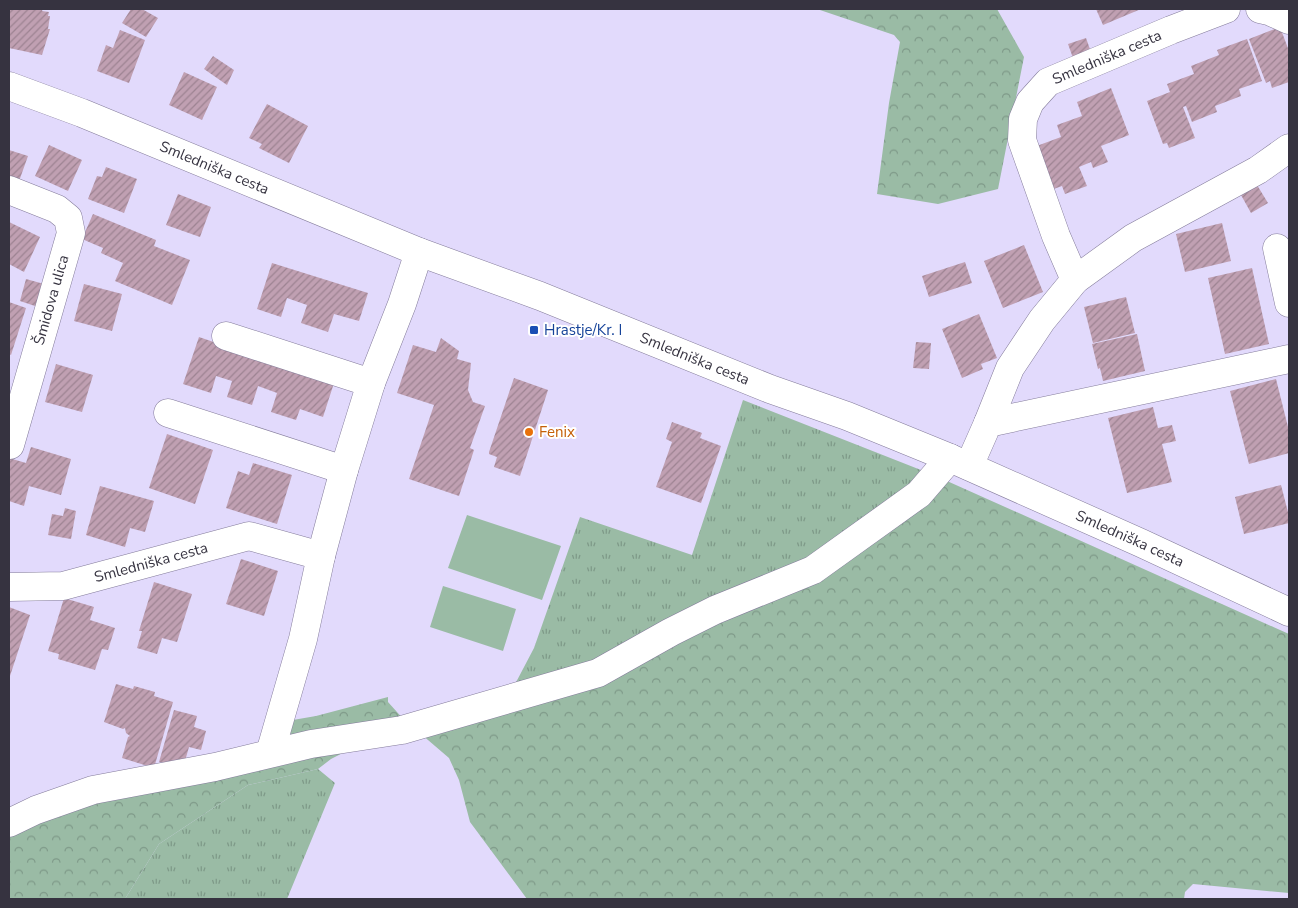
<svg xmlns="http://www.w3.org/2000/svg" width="1298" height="908" font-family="'Nunito Sans',sans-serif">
<defs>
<pattern id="grass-tufts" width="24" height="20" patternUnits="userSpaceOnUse" patternTransform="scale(1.25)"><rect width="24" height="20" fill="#9abba5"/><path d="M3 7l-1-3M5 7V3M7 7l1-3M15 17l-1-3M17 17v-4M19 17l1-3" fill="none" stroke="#7e9988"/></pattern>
<pattern id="forest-crowns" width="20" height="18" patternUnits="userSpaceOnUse" patternTransform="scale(1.25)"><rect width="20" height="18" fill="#9abba5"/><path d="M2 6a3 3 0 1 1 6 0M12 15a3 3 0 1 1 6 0" fill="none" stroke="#7e9988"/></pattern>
<pattern id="building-hatch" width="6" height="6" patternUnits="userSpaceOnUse" patternTransform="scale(1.25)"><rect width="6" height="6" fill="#c0a0b2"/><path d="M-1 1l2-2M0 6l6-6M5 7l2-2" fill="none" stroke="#9d8392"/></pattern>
</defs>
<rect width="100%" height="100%" fill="#e2dafc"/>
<path fill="url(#grass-tufts)" d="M 743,400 L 926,472 L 811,565 L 633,648 L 513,688 L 534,648 L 580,517 L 692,555 Z
M 318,769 L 335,783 L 287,899 L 125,899 L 159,844 L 248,785 Z"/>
<path fill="url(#forest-crowns)" d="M 817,9 L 997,9 L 1024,57 L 998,189 L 938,204 L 877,194 L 889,103 L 900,42 L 894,35 Z
M 947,481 L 1289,634 L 1289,893 L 1193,884 L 1185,892 L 1184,899 L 527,899 L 470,822 L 459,780 L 449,758 L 421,734 L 602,678 Z
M 388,697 L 388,702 L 405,721 L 331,759 L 318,769 L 248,785 L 159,844 L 125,899 L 9,899 L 9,832 L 43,813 L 264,757 L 287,721 L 316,716 Z"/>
<path fill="#9abba5" d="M 467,515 L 561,546 L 542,600 L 448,568 Z
M 443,586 L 516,609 L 503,651 L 430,627 Z"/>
<path fill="url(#building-hatch)" d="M 9,9 L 43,9 L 42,11 L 49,12 L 48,16 L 50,16 L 48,29 L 50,29 L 42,55 L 9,48 Z
M 131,9 L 142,9 L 158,18 L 146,37 L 122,23 Z
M 1096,9 L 1141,9 L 1103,25 Z
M 1280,27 L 1289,51 L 1289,82 L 1272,88 L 1270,81 L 1266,83 L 1249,39 Z
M 120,30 L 145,40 L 129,83 L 97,71 L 106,45 L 113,48 Z
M 1086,38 L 1091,52 L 1073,58 L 1068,44 Z
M 1247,39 L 1262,81 L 1239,89 L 1241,96 L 1215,106 L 1217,112 L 1192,122 L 1186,106 L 1183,107 L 1195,138 L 1169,148 L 1167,143 L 1163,144 L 1147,101 L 1170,92 L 1167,84 L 1194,74 L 1191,66 L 1219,55 L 1217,50 Z
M 213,56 L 234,70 L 227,85 L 204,69 Z
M 184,72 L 217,87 L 202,120 L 169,105 Z
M 1111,88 L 1129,135 L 1101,146 L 1108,162 L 1093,168 L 1091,162 L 1079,167 L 1087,186 L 1065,194 L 1062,186 L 1051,190 L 1034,147 L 1061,137 L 1057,125 L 1082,116 L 1077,102 Z
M 267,104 L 308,126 L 289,163 L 259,148 L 262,144 L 249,138 Z
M 49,145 L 82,160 L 68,191 L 35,176 Z
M 9,150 L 28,156 L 18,184 L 9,181 Z
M 106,167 L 137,179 L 124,213 L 88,199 L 97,176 L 102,177 Z
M 1257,185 L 1268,203 L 1251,213 L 1241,195 Z
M 178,194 L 211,207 L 200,237 L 166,225 Z
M 93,214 L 156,240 L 154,246 L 190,260 L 172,305 L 115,281 L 123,263 L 101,253 L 103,248 L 82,239 Z
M 9,222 L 40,237 L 24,272 L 9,264 Z
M 1222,223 L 1231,261 L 1185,272 L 1176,234 Z
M 1024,245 L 1043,292 L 1003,308 L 984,261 Z
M 965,262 L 972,283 L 929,297 L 922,276 Z
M 272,263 L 368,293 L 359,321 L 334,314 L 328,332 L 301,323 L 307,305 L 287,298 L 281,317 L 257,309 Z
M 1252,268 L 1269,344 L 1225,354 L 1208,278 Z
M 26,279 L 44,284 L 38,307 L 20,301 Z
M 84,284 L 122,294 L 112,331 L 74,321 Z
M 1126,297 L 1135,333 L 1093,343 L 1084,307 Z
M 9,302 L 26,308 L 11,355 L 9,354 Z
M 979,314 L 997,358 L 981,364 L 983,369 L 962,378 L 942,329 Z
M 1137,334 L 1145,371 L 1103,381 L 1100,368 L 1098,369 L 1092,344 Z
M 199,337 L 334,383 L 323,417 L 300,409 L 296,420 L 271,412 L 277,393 L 258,386 L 252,405 L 227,397 L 232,381 L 216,376 L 211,393 L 183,384 Z
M 441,338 L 459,351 L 457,359 L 471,363 L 468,390 L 473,402 L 485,406 L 470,448 L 474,450 L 459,496 L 409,479 L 434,405 L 397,393 L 413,345 L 436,352 Z
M 916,342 L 931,343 L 929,369 L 913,368 Z
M 56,364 L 93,375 L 82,412 L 45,402 Z
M 514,378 L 548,390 L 520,476 L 494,467 L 497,457 L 489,454 L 489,452 Z
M 1276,379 L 1289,431 L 1289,453 L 1249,464 L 1230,391 Z
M 1153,407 L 1158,428 L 1172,425 L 1176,441 L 1162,444 L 1172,482 L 1127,493 L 1108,418 Z
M 672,422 L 702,433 L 700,438 L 721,446 L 701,503 L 656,487 L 672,442 L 666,439 Z
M 167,434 L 213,450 L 195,504 L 149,488 Z
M 31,447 L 71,459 L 61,495 L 29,486 L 24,506 L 9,501 L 9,458 L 26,463 Z
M 253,463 L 292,475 L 277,524 L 226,508 L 238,471 L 249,475 Z
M 1281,485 L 1289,516 L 1289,523 L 1244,534 L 1235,497 Z
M 100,486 L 154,501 L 145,532 L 130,528 L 125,547 L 86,535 Z
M 65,508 L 76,511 L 71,539 L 48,535 L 52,514 L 63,516 Z
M 241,559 L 278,571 L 264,616 L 226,604 Z
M 154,582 L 192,594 L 177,642 L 162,638 L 157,654 L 137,648 L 142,631 L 139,631 Z
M 64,598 L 94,607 L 90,620 L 115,628 L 108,650 L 102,649 L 95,670 L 58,659 L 59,654 L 48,651 Z
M 9,607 L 30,615 L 9,679 Z
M 116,684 L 133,689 L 134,686 L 155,692 L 154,696 L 173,702 L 154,768 L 122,758 L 128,737 L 130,736 L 126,733 L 125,728 L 123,729 L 104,722 Z
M 174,710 L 197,716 L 194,727 L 206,731 L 201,750 L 189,747 L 183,768 L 159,762 Z"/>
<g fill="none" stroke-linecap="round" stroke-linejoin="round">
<g stroke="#847c9b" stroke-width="29">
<g id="minor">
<path d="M 1260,9 L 1269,11 L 1289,20"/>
<path d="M 9,190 L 57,209 L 68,218 L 71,233 L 10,445"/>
<path d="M 1277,248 L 1289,303"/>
<path id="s1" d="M 1075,280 L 1056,236 L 1022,140 L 1023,119 L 1030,102 L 1048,82 L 1171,30 L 1226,9"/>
<path d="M 226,336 L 371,383"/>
<path d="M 168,413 L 344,470"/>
<path d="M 988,423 L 1010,368 L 1042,320 L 1075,280 L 1133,238 L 1258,170 L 1289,148"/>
<path d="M 969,466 L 988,423 L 1289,359"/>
<path id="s2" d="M 9,587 L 63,586 L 249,536 L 321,556"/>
<path d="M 270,753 L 303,639 L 321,556 L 344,470 L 371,383 L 402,304 L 419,252"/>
<path d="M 9,823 L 36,810 L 93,790 L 215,767 L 311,744 L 402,730 L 598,673 L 671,632 L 715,610 L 813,570 L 919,494 L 950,458"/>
</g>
</g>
<g stroke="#847c9b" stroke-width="29">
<g id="tertiary">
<path id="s3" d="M 9,86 L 82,113 L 419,252 L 540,296 L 770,389 L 847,416 L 950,458 L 1141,543 L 1289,612"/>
</g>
</g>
<use href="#minor" stroke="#fff" stroke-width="28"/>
<use href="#tertiary" stroke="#fff" stroke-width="28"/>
</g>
<rect fill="#1a4fb4" stroke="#fff" stroke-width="2" x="529" y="325" width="10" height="10" rx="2.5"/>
<circle fill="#e8710a" stroke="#fff" stroke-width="2" cx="529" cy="432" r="5"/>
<g text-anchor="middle" stroke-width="4" stroke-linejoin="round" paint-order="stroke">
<g font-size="15" fill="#363340" stroke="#fff">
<text dy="5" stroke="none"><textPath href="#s1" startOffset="280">Smledniška cesta</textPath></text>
<text dy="5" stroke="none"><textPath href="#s3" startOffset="221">Smledniška cesta</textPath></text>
<text transform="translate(51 300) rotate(-74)" y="5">Šmidova ulica</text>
<text dy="5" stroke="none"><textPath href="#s3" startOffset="738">Smledniška cesta</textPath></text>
<text dy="5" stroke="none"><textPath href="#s3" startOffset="1209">Smledniška cesta</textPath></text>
<text dy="5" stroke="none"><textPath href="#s2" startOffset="145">Smledniška cesta</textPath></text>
</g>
<g font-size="15" fill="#164399" stroke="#fff" text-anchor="start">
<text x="544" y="335">Hrastje/Kr. I</text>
</g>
<g font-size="15" fill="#c56008" stroke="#fff" text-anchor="start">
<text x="539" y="437">Fenix</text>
</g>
</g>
<rect width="1298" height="908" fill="none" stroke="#363340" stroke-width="20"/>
</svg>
